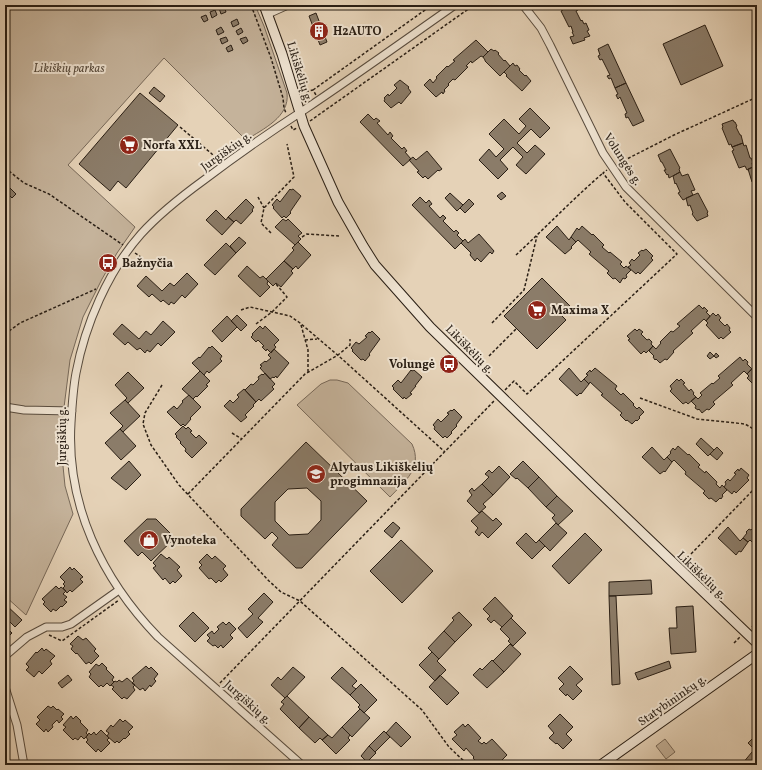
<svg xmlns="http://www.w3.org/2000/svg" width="762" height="770" font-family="Vollkorn,serif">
<rect width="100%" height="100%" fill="#e5d2b7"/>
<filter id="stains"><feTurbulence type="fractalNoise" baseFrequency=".005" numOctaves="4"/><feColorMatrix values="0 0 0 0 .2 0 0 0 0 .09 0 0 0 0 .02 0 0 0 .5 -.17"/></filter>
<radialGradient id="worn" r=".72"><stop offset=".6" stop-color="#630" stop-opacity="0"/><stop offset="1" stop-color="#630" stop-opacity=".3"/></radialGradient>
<path fill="#c5b39b" stroke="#776858" d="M 5,5 L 255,5 L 264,26 L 287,93 C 290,117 263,129 246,140 L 164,58 L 68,165 L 135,227 L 117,253 L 102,279 L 83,317 L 70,360 L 62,423 L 62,456 L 65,486 L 73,514 L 26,615 L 5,596 Z
M 330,380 L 337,380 L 348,383 L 412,444 C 423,468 405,481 390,497 L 297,405 L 321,384 Z
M 665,739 L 675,752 L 666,759 L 656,746 Z"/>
<path fill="#8b7c69" stroke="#291e14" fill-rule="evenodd" d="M 361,5 L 370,5 L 364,9 Z
M 560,5 L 575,5 L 578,10 L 576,11 L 581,21 L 582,20 L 584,24 L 586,23 L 589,30 L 587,31 L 590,36 L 584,38 L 585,40 L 573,44 L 570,37 L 574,36 L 572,32 L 573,32 L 571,26 L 569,27 L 561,11 L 563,10 Z
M 224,6 L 226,12 L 221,14 L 219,8 Z
M 215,10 L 217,15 L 212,18 L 210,12 Z
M 316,13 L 327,42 L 320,45 L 309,16 Z
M 206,15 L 208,20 L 204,22 L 201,17 Z
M 237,19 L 239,24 L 233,27 L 231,22 Z
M 705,25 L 723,66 L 681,85 L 663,44 Z
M 221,27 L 224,32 L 218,35 L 216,30 Z
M 241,28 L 243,32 L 238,35 L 236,31 Z
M 226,37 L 228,41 L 222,44 L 220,39 Z
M 246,37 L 248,41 L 243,44 L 240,39 Z
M 476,40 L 488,52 L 483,57 L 481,56 L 472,63 L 471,61 L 466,66 L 468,67 L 455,80 L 453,79 L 448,84 L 449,85 L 444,90 L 445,91 L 443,94 L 442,92 L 436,97 L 424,85 L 430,79 L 433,83 L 437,78 L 436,77 L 447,66 L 448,67 L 455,61 L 453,60 Z
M 608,44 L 626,83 L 615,88 L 611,78 L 609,79 L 607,76 L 610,75 L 602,59 L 600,60 L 598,56 L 600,55 L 598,49 Z
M 231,45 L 233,50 L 228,52 L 226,48 Z
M 491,49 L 494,51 L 495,50 L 499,53 L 498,54 L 504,61 L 505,60 L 510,66 L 500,76 L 485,61 L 485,60 L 483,57 Z
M 513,63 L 515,66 L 517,65 L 520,69 L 519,70 L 525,76 L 526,75 L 531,81 L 522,91 L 506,76 L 507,75 L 504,72 Z
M 400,80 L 409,87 L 408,88 L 411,92 L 401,104 L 399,102 L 391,108 L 384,101 L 385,99 L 384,98 L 388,94 L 389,96 L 397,88 L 394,85 Z
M 626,83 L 644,121 L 633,126 L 628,117 L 626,118 L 625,114 L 627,113 L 620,97 L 618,99 L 616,95 L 618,94 L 615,88 Z
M 154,87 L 165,96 L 160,102 L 149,93 Z
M 140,93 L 178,125 L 126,188 L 118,181 L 110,191 L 79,164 Z
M 530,108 L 550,128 L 540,138 L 531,129 L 517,143 L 527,153 L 535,145 L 545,154 L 526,174 L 516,165 L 523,157 L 513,147 L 500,160 L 508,169 L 498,179 L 479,160 L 489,149 L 496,157 L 504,149 L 489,134 L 504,119 L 519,134 L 526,126 L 519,119 Z
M 368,114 L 374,120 L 376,118 L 380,121 L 377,123 L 388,135 L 390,132 L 393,136 L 391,138 L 402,149 L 404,147 L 407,151 L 405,152 L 411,159 L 403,166 L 360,122 Z
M 733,120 L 734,122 L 735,122 L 737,126 L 736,127 L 740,135 L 741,135 L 743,143 L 732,147 L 731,144 L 729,145 L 722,128 L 723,127 L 722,124 Z
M 743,143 L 744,146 L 746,145 L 750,158 L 751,158 L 753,162 L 752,163 L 753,167 L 747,170 L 745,166 L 739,168 L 732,151 L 734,150 L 732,147 Z
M 670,149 L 680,168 L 679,169 L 680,172 L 669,178 L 668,174 L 667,175 L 664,170 L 666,170 L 662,162 L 661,162 L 658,155 Z
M 427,151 L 442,169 L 439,171 L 438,170 L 428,179 L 425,176 L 423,178 L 417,172 L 419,171 L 409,160 L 413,157 L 416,160 Z
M 755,166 L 757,170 L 757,185 L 755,185 L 754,181 L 752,182 L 748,169 Z
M 680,172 L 682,176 L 688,174 L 695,190 L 691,191 L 693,195 L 683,200 L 678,193 L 680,192 L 676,183 L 675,184 L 673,176 Z
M 5,183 L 16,194 L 12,198 L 10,196 L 5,201 Z
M 290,189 L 291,190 L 293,189 L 301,196 L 290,212 L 291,213 L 286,218 L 284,216 L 282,218 L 273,208 L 274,207 L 272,205 L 277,199 L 280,202 Z
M 502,192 L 506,196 L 501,200 L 497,196 Z
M 450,193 L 463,205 L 457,211 L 445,198 Z
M 698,193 L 708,212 L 707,213 L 708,216 L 697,221 L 692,214 L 693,213 L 690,205 L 688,206 L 686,198 Z
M 420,197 L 426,203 L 429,200 L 432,204 L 429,206 L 440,218 L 443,215 L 446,218 L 443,221 L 454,232 L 456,230 L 459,233 L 457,235 L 463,241 L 455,249 L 412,205 Z
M 246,199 L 254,207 L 252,210 L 253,211 L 241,224 L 236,220 L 234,222 L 228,217 Z
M 469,199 L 474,204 L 465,213 L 460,208 Z
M 216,210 L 226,220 L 228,217 L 234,222 L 222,235 L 206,220 Z
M 283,219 L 286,221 L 288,219 L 302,233 L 298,236 L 301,239 L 295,245 L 275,227 Z
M 557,226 L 569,240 L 571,237 L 576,242 L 571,247 L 572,248 L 565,254 L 546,237 Z
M 582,226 L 592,235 L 593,234 L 604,245 L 602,247 L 609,253 L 610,252 L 622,262 L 620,264 L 624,268 L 626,266 L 631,270 L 626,275 L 627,277 L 625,279 L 623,278 L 620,283 L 615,278 L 613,279 L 607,273 L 609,271 L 589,254 L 591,252 L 578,240 L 576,242 L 571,237 L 577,228 L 579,230 Z
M 479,234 L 494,251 L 492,254 L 490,252 L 481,262 L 477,258 L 475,261 L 470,255 L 471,253 L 461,243 L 465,239 L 468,243 Z
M 239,237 L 246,243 L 236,253 L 230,246 Z
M 298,242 L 311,255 L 298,269 L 296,266 L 293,269 L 284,261 L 294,250 L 292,248 Z
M 226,243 L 236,253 L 215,275 L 204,265 Z
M 646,249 L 653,256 L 651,258 L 653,260 L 640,274 L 638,272 L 636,274 L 628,267 L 631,265 L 629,263 L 632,259 L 634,261 L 640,255 L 638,253 L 642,250 L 643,251 Z
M 284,261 L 293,269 L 291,271 L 293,273 L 281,287 L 276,283 L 273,286 L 266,279 Z
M 247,266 L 260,278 L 263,276 L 268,281 L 267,284 L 270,287 L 260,297 L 238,276 Z
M 187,273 L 198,284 L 185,298 L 182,295 L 174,304 L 171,302 L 169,305 L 163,300 L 161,302 L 152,294 L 149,297 L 137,286 L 146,276 L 162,291 L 170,283 L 174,286 Z
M 542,278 L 570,306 L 561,315 L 566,320 L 537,349 L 504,316 Z
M 699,305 L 703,309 L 704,307 L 708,311 L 706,312 L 710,316 L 706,321 L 704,319 L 691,331 L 693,333 L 673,351 L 674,352 L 667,360 L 665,359 L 660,363 L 656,359 L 655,360 L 653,357 L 654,356 L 649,351 L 653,346 L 656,349 L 661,343 L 660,342 L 671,331 L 673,332 L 680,326 L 677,324 Z
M 713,313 L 716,316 L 718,314 L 721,318 L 719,320 L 725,326 L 727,324 L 730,328 L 729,330 L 731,332 L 723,339 L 721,337 L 719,339 L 706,325 L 708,323 L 706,321 Z
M 237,315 L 247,325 L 241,331 L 231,321 Z
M 227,316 L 237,327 L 222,342 L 212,331 Z
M 163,321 L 175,332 L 161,346 L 158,343 L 150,352 L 147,350 L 145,353 L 140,348 L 137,350 L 128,342 L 125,345 L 113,334 L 122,324 L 139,339 L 146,331 L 151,335 Z
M 260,326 L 263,329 L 265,326 L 279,340 L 274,345 L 276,347 L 271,353 L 267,349 L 266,351 L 262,347 L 264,346 L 258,340 L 256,342 L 251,337 L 253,335 L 252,334 Z
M 635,329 L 637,331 L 639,329 L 643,332 L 641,334 L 647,340 L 649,339 L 652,342 L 651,344 L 653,346 L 646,353 L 644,351 L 641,354 L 628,340 L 630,339 L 627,336 Z
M 372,331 L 380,339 L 369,354 L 370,355 L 365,361 L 363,359 L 361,360 L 352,351 L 353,350 L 351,348 L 356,342 L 359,344 L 367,337 L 365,336 L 369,332 L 370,333 Z
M 212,346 L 222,356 L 220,359 L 222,361 L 209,373 L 207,371 L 204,375 L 192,363 L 199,357 L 200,358 L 209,347 L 210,348 Z
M 274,349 L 289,363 L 277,378 L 276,376 L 274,378 L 273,377 L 270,379 L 260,368 L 262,366 L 260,365 L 265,361 L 266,362 L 271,358 L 268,355 Z
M 710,352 L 714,356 L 716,353 L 719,356 L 716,358 L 714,356 L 710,359 L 707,356 Z
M 740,357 L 743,361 L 745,359 L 748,362 L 747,364 L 752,369 L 747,374 L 744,371 L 731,383 L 733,385 L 713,402 L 715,404 L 709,410 L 707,409 L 702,413 L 699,409 L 698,410 L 695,408 L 696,406 L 691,401 L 696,397 L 698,399 L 702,395 L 700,393 L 712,383 L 713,384 L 720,378 L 718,376 Z
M 754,366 L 757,369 L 757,388 L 747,378 L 749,376 L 747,374 Z
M 569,368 L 581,382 L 584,379 L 589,384 L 581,394 L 580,393 L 577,396 L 559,379 Z
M 595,368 L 617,386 L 615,389 L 621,395 L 623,393 L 634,404 L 633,405 L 637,409 L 639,407 L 644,412 L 639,417 L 640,418 L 637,421 L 636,420 L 632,424 L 627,420 L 626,421 L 620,415 L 622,413 L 601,395 L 603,394 L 590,382 L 589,384 L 584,379 L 588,375 L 586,374 L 590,370 L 591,372 Z
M 411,370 L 412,371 L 414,370 L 422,377 L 415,386 L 416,386 L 410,393 L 412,394 L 406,399 L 404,397 L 403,399 L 393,389 L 394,388 L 392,386 L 398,380 L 401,383 Z
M 200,371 L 210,381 L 206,385 L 208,386 L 197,397 L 196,396 L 193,399 L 182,389 Z
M 128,372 L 144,388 L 128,403 L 125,400 L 127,398 L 115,385 Z
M 265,373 L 275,384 L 272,387 L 274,389 L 261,401 L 259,399 L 256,402 L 245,390 L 251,384 L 253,385 L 259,379 L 258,377 L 262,374 L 263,375 Z
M 677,379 L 679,381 L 681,379 L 685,383 L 683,384 L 689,391 L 691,389 L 694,393 L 693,394 L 696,397 L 688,404 L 686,402 L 683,404 L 670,391 L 672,389 L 670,386 Z
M 244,389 L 256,402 L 253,405 L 254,406 L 245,415 L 247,417 L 241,422 L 224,406 L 230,400 L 233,403 L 239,397 L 237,395 Z
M 189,395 L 201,407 L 190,418 L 191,419 L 185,426 L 183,424 L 181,426 L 167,412 L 174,406 L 177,409 L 183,402 L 182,401 Z
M 125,400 L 140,416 L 123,432 L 120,429 L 123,426 L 110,413 Z
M 454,409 L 462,417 L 456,425 L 457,426 L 451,432 L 452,433 L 447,438 L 445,436 L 443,438 L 434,429 L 435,427 L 433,425 L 438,419 L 441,422 L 449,414 L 447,413 L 451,410 L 452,411 Z
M 183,426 L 186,429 L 188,427 L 192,431 L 190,432 L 196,438 L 199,435 L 207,443 L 192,458 L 185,451 L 186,449 L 180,443 L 181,442 L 176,437 L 177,436 L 175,434 Z
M 120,429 L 136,446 L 121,460 L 105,443 Z
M 701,438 L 714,450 L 708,456 L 696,444 Z
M 306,442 L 367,501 L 302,568 L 296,568 L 272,545 L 278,538 L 272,532 L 265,539 L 241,516 L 241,509 ZM 307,488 L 321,501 L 321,520 L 308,534 L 289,535 L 275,521 L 275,502 L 288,489 Z
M 678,446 L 688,455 L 689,454 L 700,465 L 698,467 L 705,473 L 706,471 L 717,482 L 716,484 L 720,488 L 722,485 L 727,490 L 722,495 L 723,496 L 721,499 L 720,498 L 716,502 L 711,498 L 709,499 L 703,493 L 705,491 L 685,474 L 686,472 L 674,460 L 672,462 L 667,457 L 671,453 L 670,452 L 673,448 L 675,450 Z
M 652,447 L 664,460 L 667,457 L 672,462 L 665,472 L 664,471 L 660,474 L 642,457 Z
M 717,447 L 723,453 L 717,460 L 710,454 Z
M 129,461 L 141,475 L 126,490 L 111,478 Z
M 523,461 L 539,477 L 528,488 L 517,478 L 516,479 L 510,474 Z
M 499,466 L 510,477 L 493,495 L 482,484 L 489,477 L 485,474 L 489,470 L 492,473 Z
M 741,468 L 749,475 L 747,478 L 749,480 L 736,493 L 734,491 L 732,494 L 724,487 L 726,484 L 725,482 L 728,479 L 730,481 L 736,474 L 734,473 L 738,469 L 739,471 Z
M 539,477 L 557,496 L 546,507 L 528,488 Z
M 482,484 L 493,495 L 483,504 L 486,507 L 479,513 L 467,501 L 472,495 L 469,491 L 472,488 L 474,491 Z
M 557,496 L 573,511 L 558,525 L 552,518 L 555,515 L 546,507 Z
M 482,511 L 493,521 L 496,518 L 502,524 L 488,538 L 482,532 L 479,536 L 475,532 L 478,528 L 471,521 Z
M 147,519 L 156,519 L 171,534 L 170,535 L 174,539 L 151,561 L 142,552 L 138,556 L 124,541 Z
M 393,522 L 400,528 L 392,538 L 384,531 Z
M 556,523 L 567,533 L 550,551 L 539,540 Z
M 728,527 L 740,541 L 743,538 L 748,542 L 741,552 L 739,551 L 736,555 L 718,538 Z
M 754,527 L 757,530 L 757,547 L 750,540 L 748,542 L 743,538 L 747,533 L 746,532 L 749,529 L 751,530 Z
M 526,533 L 536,543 L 539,540 L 545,546 L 532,559 L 516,543 Z
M 585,533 L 602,550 L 569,584 L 552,566 Z
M 401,540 L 433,571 L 402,603 L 370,571 Z
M 161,554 L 167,559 L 169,557 L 180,567 L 177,570 L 182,576 L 175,583 L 173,581 L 170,584 L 165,578 L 163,580 L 153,568 L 156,566 L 153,563 Z
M 207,554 L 212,559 L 215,556 L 226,566 L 223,569 L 228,575 L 221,582 L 219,580 L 216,583 L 211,578 L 209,579 L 199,568 L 202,565 L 199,562 Z
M 70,567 L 72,570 L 74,568 L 83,577 L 80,579 L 83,582 L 72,592 L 70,590 L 67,593 L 63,588 L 65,586 L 63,584 L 65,582 L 60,577 Z
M 651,580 L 652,594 L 609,596 L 609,582 Z
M 56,586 L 59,589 L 61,587 L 66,591 L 63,594 L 67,597 L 64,600 L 67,602 L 62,607 L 61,606 L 56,611 L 53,609 L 51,612 L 43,604 L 45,602 L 42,599 Z
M 264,593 L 273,602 L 258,618 L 263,622 L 247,638 L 238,628 L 253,614 L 248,609 Z
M 609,596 L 616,596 L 620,684 L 612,685 Z
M 495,597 L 513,616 L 502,627 L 494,620 L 491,623 L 487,619 L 490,616 L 483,609 Z
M 5,604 L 22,620 L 15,627 L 5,617 Z
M 693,606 L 696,652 L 671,654 L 669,628 L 677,628 L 676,607 Z
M 193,612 L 209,628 L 195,642 L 179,626 Z
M 459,612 L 472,625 L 455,642 L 444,631 L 454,620 L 452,618 Z
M 511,618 L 526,633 L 513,646 L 508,641 L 510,639 L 500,629 Z
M 223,622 L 226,625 L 229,622 L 236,629 L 230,635 L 233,638 L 223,648 L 221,645 L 218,648 L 215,645 L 213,646 L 207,641 L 210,638 L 207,635 L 212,631 L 214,634 L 219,629 L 217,627 Z
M 5,626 L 12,633 L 5,640 Z
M 444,631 L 455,642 L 439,659 L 428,648 Z
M 78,636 L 83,640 L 86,638 L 96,649 L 94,651 L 99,656 L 91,664 L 89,662 L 86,664 L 77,653 L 76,654 L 71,649 L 73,646 L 70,644 Z
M 510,644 L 521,654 L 504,672 L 493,661 Z
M 42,648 L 44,651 L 46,649 L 55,656 L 50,661 L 52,664 L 42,674 L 39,671 L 34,677 L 26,670 L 29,667 L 26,664 L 36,652 L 37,653 Z
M 432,652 L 439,659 L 437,661 L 446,670 L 435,681 L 419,665 Z
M 492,660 L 504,672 L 487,688 L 473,675 L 480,668 L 482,670 Z
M 669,661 L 671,668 L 638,680 L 635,673 Z
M 102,663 L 107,668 L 106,669 L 114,677 L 112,680 L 114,682 L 110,686 L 107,683 L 103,687 L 101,685 L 99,687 L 89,677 L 91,674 L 89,672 L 96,664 L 99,666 Z
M 146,666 L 149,669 L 151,667 L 158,674 L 154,679 L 156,681 L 151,687 L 150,685 L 145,691 L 143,688 L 140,690 L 132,683 L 134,681 L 132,678 Z
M 570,666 L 583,679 L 576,685 L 582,691 L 573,700 L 567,694 L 566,696 L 559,689 L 564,684 L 558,678 Z
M 293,667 L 305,677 L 285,698 L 271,685 L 278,677 L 281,680 Z
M 342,667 L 357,681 L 352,686 L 356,689 L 350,695 L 331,678 Z
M 68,675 L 72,680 L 62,688 L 58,683 Z
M 440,675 L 459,693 L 447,705 L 429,687 Z
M 127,678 L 135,685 L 133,687 L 135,690 L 127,699 L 124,697 L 122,699 L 112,689 L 114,687 L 111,685 L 115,681 L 117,682 L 119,680 L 122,682 Z
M 361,684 L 377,700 L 364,713 L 358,707 L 360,705 L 350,695 Z
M 287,696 L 309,717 L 299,728 L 280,709 L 284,704 L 281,702 Z
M 48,706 L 51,708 L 53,706 L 57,710 L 58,709 L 64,714 L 61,717 L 63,719 L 59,723 L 57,720 L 52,725 L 53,727 L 48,732 L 46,729 L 44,732 L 36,724 L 40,720 L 37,717 Z
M 360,709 L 370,718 L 352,737 L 342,727 Z
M 560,714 L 573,727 L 566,734 L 572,740 L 563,749 L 557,743 L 556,744 L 549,738 L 554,733 L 548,726 Z
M 71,716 L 73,719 L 76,716 L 81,721 L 80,722 L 88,730 L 86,733 L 88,735 L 84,739 L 81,736 L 78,740 L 75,738 L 73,740 L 63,730 L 66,727 L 63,725 Z
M 309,717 L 328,735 L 322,740 L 320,738 L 315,743 L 299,728 Z
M 120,719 L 123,722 L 125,720 L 133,727 L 128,732 L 130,734 L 125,739 L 124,738 L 119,743 L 117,741 L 115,743 L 107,736 L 109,733 L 106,731 L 111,725 L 113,727 Z
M 396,722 L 411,737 L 401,747 L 386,733 Z
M 463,724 L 465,727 L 468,724 L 481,738 L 478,741 L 482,744 L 484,742 L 486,744 L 492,739 L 507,755 L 497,765 L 479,765 L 473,758 L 474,757 L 466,748 L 464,751 L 452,739 L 457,735 L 454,732 Z
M 342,727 L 350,735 L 348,738 L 350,740 L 336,754 L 322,740 L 328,735 L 332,738 Z
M 101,730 L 109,738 L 107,740 L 110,743 L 101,752 L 98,749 L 96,752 L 86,742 L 88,740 L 86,737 L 89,733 L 91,735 L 94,732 L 96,735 Z
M 384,731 L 390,737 L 375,752 L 369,746 Z
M 755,736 L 757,738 L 757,742 L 752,747 L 748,743 Z
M 369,746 L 376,753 L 367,762 L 361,756 Z
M 757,746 L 757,765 L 743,765 L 742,764 Z"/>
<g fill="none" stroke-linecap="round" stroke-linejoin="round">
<g stroke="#584b3d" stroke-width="9">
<path id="street" d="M 523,5 L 541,28 L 550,45 L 603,153 L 626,187 L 757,317
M 268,14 L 288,5
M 5,407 L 24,410 L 72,411
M 5,659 L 6,655 L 27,637 L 46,627 L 62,627 L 71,624 L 119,590
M 5,687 L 17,725 L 24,765
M 302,765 L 158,637 C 102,579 66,505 71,423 C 72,406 73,389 76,373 C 85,325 108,271 141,234 C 160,213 182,196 204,180 C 237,155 270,132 304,110 C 355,76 405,40 455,5"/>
</g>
<g stroke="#291e14" stroke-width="11">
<path id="secondary" d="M 264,5 L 282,54 L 304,126 L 338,202 L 363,246 L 375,265 L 430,327 L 592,485 L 757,643
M 601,765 L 757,654"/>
</g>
<path stroke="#291e14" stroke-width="1.5" stroke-dasharray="3 2" stroke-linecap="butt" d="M 251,5 L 271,58 L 283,98 L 284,108 L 286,113
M 313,90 L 432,5
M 301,93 L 313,90 L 316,95
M 310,121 L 474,5
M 291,126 L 293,130 L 297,128
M 180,127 L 212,154 L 217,163
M 619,163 L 674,135 L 757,97
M 5,168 L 24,183 L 49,194 L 123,245
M 258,197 L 264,208
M 271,233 L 261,223 L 264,208 L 294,177 L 287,144
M 302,237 L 307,234 L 339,236
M 135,253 L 141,257
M 516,255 C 545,228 573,199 603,173
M 241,310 L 250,307 L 290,316 L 300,323 L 341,358 L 445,452
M 492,323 L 524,290 L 537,236
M 256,324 L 272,312 L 287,297 L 276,284
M 301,325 L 308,350 L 308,372
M 5,334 L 20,323 L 96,289
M 305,340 L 317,339
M 489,356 L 516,329
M 162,385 L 145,413 L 143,424 L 151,445 L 179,485 L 269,581 L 281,592 L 300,601 L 422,710 L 449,747 L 468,765
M 505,390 L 514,381 L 527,394 L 677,254 L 625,202 L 603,173 L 607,170
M 640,398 L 697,419 L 745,424 L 757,431
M 232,433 L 242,439
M 188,494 L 305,374 L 338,355 L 350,345 L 350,339
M 691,554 L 757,486
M 752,627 L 757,621
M 49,635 L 62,641 L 119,600
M 734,643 L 740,637
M 220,683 L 494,401"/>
<use href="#street" stroke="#eee2d0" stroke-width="7"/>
<use href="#secondary" stroke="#eee2d0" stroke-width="9"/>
</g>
<defs>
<g id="building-disc" transform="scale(1)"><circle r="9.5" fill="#8f2418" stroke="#eee2d0"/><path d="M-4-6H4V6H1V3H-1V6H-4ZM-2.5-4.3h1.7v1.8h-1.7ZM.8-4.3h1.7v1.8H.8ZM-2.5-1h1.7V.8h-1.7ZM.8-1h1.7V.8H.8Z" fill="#fff"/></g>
<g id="supermarket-disc" transform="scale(1)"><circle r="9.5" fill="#8f2418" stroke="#eee2d0"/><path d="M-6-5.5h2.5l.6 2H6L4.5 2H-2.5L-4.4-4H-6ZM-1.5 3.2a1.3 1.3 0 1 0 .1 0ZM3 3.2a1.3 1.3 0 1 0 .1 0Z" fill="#fff"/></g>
<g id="bus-disc" transform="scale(1)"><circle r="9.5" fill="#8f2418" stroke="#eee2d0"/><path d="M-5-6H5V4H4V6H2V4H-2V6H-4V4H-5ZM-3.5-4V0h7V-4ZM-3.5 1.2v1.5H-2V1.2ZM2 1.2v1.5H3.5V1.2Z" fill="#fff"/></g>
<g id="school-disc" transform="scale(1)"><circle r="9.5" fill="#8f2418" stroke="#eee2d0"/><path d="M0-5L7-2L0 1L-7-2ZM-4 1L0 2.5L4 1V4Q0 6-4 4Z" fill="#fff"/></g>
<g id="shop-disc" transform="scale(1)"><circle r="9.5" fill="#8f2418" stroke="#eee2d0"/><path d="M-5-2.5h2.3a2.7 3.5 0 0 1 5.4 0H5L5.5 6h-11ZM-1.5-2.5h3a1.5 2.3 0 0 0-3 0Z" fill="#fff"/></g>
</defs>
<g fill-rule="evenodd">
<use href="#building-disc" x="319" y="31"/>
<use href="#supermarket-disc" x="129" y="145"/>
<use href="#bus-disc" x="108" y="263"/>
<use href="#supermarket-disc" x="537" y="310"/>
<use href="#bus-disc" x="449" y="364"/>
<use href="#school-disc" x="316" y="474"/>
<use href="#shop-disc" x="149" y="540"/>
</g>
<g text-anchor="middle" stroke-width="4" stroke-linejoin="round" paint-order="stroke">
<g font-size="12" font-weight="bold" fill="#291e14" stroke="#eee2d0" text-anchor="start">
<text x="333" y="35">H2AUTO</text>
<text x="143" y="149">Norfa XXL</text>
<text x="122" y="267">Bažnyčia</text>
<text x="551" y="314">Maxima X</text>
<text x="435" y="368" text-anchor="end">Volungė</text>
<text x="330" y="471">Alytaus Likiškėlių<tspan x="330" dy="14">progimnazija</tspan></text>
<text x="163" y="544">Vynoteka</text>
</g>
<g font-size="12" font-style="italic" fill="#584b3c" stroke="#eee2d0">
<text x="69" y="72">Likiškių parkas</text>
</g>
<g font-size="12" fill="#291e14" stroke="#eee2d0">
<text transform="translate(300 72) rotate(73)" y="4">Likiškėlių g.</text>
<text transform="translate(226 151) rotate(-35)" y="4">Jurgiškių g.</text>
<text transform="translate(623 159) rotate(57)" y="4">Volungės g.</text>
<text transform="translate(470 349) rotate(45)" y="4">Likiškėlių g.</text>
<text transform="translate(62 436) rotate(-90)" y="4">Jurgiškių g.</text>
<text transform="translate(702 575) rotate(44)" y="4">Likiškėlių g.</text>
<text transform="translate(672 700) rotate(-35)" y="4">Statybininkų g.</text>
<text transform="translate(248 702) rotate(42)" y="4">Jurgiškių g.</text>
</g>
</g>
<rect width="762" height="770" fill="none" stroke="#e5d2b7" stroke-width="20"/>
<rect x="6" y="6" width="750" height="758" fill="none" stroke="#291e14" stroke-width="2"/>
<rect x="10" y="10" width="742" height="750" fill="none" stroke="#291e14"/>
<rect width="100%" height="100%" filter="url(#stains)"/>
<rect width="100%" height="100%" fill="url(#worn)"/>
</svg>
